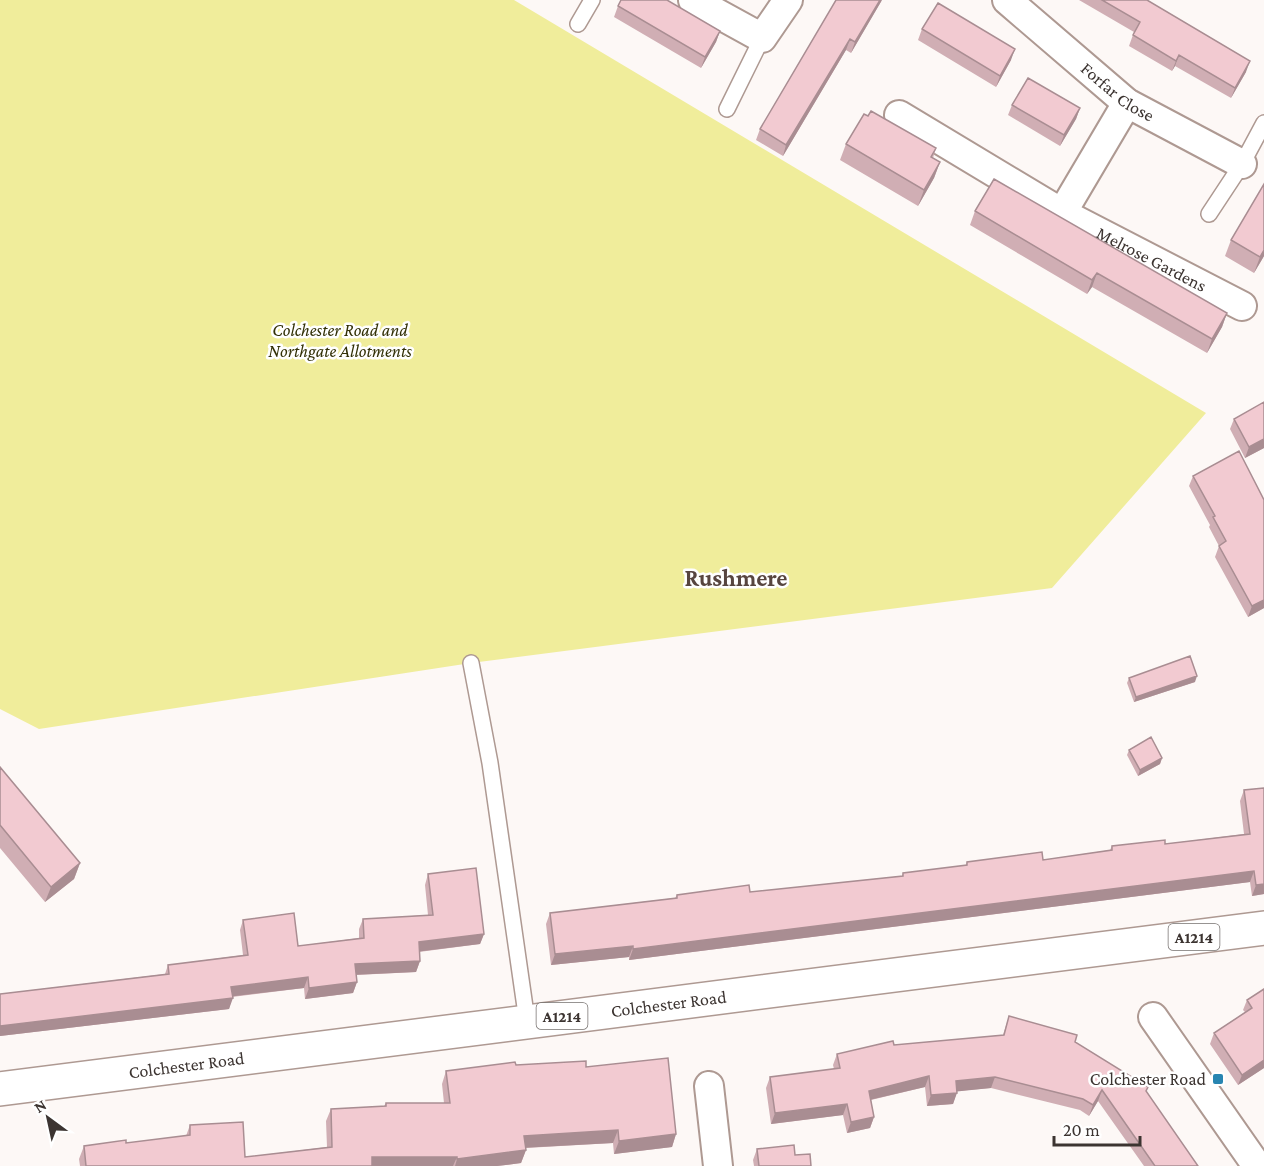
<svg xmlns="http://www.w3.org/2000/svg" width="1264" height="1166" font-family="'Crimson Pro',serif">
<rect width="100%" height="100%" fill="#fdf8f6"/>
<path fill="#f0ed9b" d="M 0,0 L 514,0 L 1206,413 L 1052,588 L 471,663 L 39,729 L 0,709 Z"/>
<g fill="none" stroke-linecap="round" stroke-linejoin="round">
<g stroke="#ae9992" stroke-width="18">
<path id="service" d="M 578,24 L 592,0
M 727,109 L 762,38
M 1209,214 L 1242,164 L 1264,123
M 471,663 L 490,763 L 527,1021"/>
</g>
<g stroke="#ae9992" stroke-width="32">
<g id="minor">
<path d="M 693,0 L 762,38 L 788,0"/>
<path id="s1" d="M 1007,0 L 1127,103 L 1242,164"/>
<path id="s2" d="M 899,115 L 1062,213 L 1242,306"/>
<path d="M 1062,213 L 1127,103"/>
<path d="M 1153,1017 L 1257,1166"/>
<path d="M 709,1086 L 718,1166"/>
</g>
</g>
<g stroke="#ae9992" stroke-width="36">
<g id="primary">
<path id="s3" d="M 0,1089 L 1264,928"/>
</g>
</g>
<use href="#service" stroke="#fff" stroke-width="15"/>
<use href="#minor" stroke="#fff" stroke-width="28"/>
<use href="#primary" stroke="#fff" stroke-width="33"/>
</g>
<path fill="#d0aeb4" d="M 882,0 L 851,53 L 846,50 L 783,156 L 756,140 L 760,129 Z
M 1079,0 L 1147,0 L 1246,72 L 1231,98 L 1175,66 L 1172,71 L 1129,46 L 1134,32 Z
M 618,6 L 720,31 L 716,42 L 701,68 L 614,17 Z
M 922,29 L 1011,60 L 996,87 L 918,40 Z
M 1012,105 L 1080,108 L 1076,119 L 1060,146 L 1008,115 Z
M 868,116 L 936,148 L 933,158 L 940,162 L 934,178 L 918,206 L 840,160 L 846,144 Z
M 1264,184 L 1264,256 L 1254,273 L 1225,256 L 1231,240 Z
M 975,211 L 1227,313 L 1222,327 L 1207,353 L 1092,287 L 1087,294 L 970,225 Z
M 1264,402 L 1264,448 L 1245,458 L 1230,429 L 1234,419 Z
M 1239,451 L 1264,608 L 1248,617 L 1215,557 L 1219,546 L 1209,527 L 1210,525 L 1189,486 L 1193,476 Z
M 1129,678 L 1195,682 L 1134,702 L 1127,683 Z
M 1129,750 L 1162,758 L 1160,764 L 1138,776 L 1127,755 Z
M 0,767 L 80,863 L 74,879 L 45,902 L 0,848 Z
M 1264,788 L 1264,894 L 1252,896 L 1250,882 L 629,960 L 629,957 L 551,965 L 546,924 L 550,913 L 675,898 L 677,895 L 750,892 L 902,876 L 903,873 L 965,866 L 967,862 L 1043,860 L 1110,850 L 1112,846 L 1165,844 L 1244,834 L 1240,801 L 1244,790 Z
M 428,874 L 484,934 L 480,944 L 419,952 L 420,961 L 416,972 L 356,975 L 357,982 L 353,993 L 305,999 L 304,988 L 232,997 L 229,1009 L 0,1036 L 0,994 L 165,974 L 168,965 L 243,955 L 240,930 L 243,920 L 298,946 L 359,938 L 359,929 L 363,919 L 428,915 L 425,885 Z
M 1264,989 L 1264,1068 L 1238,1085 L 1210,1044 L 1214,1033 L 1245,1012 L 1243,1010 L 1247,1000 Z
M 1009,1016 L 1075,1042 L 1146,1092 L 1198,1166 L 1144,1166 L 1098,1101 L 1089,1116 L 1080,1110 L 991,1088 L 957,1091 L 953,1104 L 927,1106 L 925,1087 L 871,1100 L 874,1117 L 870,1128 L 847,1133 L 843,1115 L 771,1124 L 766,1088 L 770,1077 L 834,1069 L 833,1065 L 837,1054 L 894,1045 L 1003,1035 Z
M 516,1065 L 586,1067 L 676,1134 L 672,1147 L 614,1154 L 613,1143 L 526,1148 L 526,1150 L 521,1163 L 497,1166 L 80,1166 L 79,1159 L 84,1146 L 126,1143 L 186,1136 L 190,1125 L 245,1157 L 327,1147 L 326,1121 L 331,1109 L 384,1106 L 386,1103 L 444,1103 L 442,1084 L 446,1071 Z
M 757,1149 L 795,1155 L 811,1166 L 754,1166 L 753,1160 Z"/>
<path fill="#a98d92" d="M 880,0 L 882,0 L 851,53 L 855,42 Z
M 720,31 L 716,42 L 701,68 L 705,57 Z
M 850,39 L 846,50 L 783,156 L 786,145 Z
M 1015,49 L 1011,60 L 996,87 L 1000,76 Z
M 1179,55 L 1175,66 L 1172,71 L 1176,61 Z
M 1250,61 L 1246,72 L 1231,98 L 1235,88 Z
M 1080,108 L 1076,119 L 1060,146 L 1064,135 Z
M 940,162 L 934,178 L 918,206 L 924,190 Z
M 1264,250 L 1264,256 L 1254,273 L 1260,257 Z
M 1097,273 L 1092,287 L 1087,294 L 1092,280 Z
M 1227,313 L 1222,327 L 1207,353 L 1212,339 Z
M 1264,439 L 1264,448 L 1245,458 L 1249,447 Z
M 1264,600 L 1264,608 L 1248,617 L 1252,606 Z
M 1197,676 L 1195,682 L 1134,702 L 1136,697 Z
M 1162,758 L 1160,764 L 1138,776 L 1140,770 Z
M 80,863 L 74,879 L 45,902 L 51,887 Z
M 1254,871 L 1250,882 L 629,960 L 633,949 Z
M 1264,884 L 1264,894 L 1252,896 L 1256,885 Z
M 484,934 L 480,944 L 415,952 L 419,942 Z
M 633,946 L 629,957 L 551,965 L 555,954 Z
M 420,961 L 416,972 L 351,975 L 355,964 Z
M 308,977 L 304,988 L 227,997 L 231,987 Z
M 357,982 L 353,993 L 305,999 L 309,988 Z
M 233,998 L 229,1009 L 0,1036 L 0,1026 Z
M 1264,1060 L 1264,1068 L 1238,1085 L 1242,1075 Z
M 929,1076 L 925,1087 L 865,1101 L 869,1091 Z
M 995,1077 L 991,1088 L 952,1092 L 956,1081 Z
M 1102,1090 L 1098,1101 L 1089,1116 L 1093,1105 Z
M 957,1093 L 953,1104 L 927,1106 L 931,1095 Z
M 847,1104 L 843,1115 L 771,1124 L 775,1113 Z
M 874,1117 L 870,1128 L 847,1133 L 851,1122 Z
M 618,1130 L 613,1143 L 520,1148 L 524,1136 Z
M 676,1134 L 672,1147 L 614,1154 L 619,1141 Z
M 526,1150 L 521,1163 L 497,1166 L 455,1166 L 457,1159 Z
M 372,1157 L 457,1157 L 453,1166 L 369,1166 Z"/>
<path fill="#f2cad1" stroke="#a98d92" stroke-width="1.5" d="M 621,0 L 667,0 L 720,31 L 705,57 L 618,6 Z
M 836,0 L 880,0 L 855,42 L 850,39 L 786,145 L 760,129 Z
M 1102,0 L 1147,0 L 1250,61 L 1235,88 L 1179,55 L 1176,61 L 1133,35 L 1140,22 Z
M 938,3 L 1015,49 L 1000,76 L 922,29 Z
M 1028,78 L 1080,108 L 1064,135 L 1012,105 Z
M 871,111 L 936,148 L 931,157 L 940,162 L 924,190 L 846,144 L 864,114 L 868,116 Z
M 994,179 L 1227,313 L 1212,339 L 1097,273 L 1092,280 L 975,211 Z
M 1264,184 L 1264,250 L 1260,257 L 1231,240 Z
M 1264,402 L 1264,439 L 1249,447 L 1234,419 Z
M 1239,451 L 1264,500 L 1264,600 L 1252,606 L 1219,546 L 1226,541 L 1213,517 L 1215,516 L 1193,476 Z
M 1190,656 L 1197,676 L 1136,697 L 1129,678 Z
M 1151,737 L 1162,758 L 1140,770 L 1129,750 Z
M 0,767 L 80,863 L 51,887 L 0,825 Z
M 1264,788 L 1264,884 L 1256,885 L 1254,871 L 633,949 L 633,946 L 555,954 L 550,913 L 677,898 L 677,895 L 749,885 L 750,892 L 903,876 L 903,873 L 967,865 L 967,862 L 1042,852 L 1043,860 L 1112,850 L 1112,846 L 1165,840 L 1165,844 L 1250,834 L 1244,790 Z
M 476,868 L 484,934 L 419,942 L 420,961 L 355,964 L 357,982 L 309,988 L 308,977 L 231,987 L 233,998 L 0,1026 L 0,994 L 169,974 L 168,965 L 248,955 L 243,920 L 294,913 L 298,946 L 364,938 L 363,919 L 433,915 L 428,874 Z
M 1264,989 L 1264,1060 L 1242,1075 L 1214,1033 L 1252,1008 L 1247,1000 Z
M 1009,1016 L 1077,1035 L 1075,1042 L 1148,1087 L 1146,1091 L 1198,1166 L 1155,1166 L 1102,1090 L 1093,1105 L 1083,1099 L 995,1077 L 956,1081 L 957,1093 L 931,1095 L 929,1076 L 869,1091 L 874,1117 L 851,1122 L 847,1104 L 775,1113 L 770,1077 L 840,1068 L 837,1054 L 893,1041 L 894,1045 L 1004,1035 Z
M 668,1058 L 676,1134 L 619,1141 L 618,1130 L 524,1136 L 526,1150 L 457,1159 L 457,1157 L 372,1157 L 372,1166 L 86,1166 L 84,1146 L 126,1140 L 126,1143 L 190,1135 L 190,1125 L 243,1122 L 245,1157 L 332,1147 L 331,1109 L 386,1106 L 386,1103 L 450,1103 L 446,1071 L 515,1062 L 516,1065 L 586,1061 L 586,1067 Z
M 794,1145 L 795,1155 L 810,1154 L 811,1166 L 759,1166 L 757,1149 Z"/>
<rect fill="#2885b1" stroke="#fff" stroke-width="2" x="1212" y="1073" width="12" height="12" rx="3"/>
<g text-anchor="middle" stroke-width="5" stroke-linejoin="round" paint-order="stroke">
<g fill="#fff" stroke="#76716f" stroke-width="1.5">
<rect x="1168.5" y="924" width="51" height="26" rx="4.5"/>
<rect x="536.5" y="1003" width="51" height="26" rx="4.5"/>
</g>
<g font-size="16" font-weight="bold" fill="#3c3431">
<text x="1194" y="943">A1214</text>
<text x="562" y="1022">A1214</text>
</g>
<g font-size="18" fill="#3c3431" stroke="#fff">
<text dy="6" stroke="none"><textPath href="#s1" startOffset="144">Forfar Close</textPath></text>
<text dy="6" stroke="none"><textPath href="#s2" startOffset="291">Melrose Gardens</textPath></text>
<text dy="6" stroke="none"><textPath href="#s3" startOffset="674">Colchester Road</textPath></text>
<text dy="6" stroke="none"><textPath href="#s3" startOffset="188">Colchester Road</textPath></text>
</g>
<g font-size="18" font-style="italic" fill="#323006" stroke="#fff">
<text x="340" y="336">Colchester Road and<tspan x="340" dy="21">Northgate Allotments</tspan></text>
</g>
<g font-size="18" fill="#3c3431" stroke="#fff" text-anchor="end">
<text x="1206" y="1085">Colchester Road</text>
</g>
<g font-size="24" font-weight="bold" fill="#57453f" stroke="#fff">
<text x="736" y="586">Rushmere</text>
</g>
</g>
<g transform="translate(48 1118) rotate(327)" stroke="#ffffff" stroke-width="4.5" paint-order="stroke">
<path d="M0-4.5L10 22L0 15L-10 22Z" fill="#3c3431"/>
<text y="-9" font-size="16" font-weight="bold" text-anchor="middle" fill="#3c3431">N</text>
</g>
<path d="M1054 1136v9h86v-9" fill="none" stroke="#3c3431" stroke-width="3"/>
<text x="1063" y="1136" font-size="18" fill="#3c3431" stroke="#ffffff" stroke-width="4.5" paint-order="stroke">20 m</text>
</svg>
